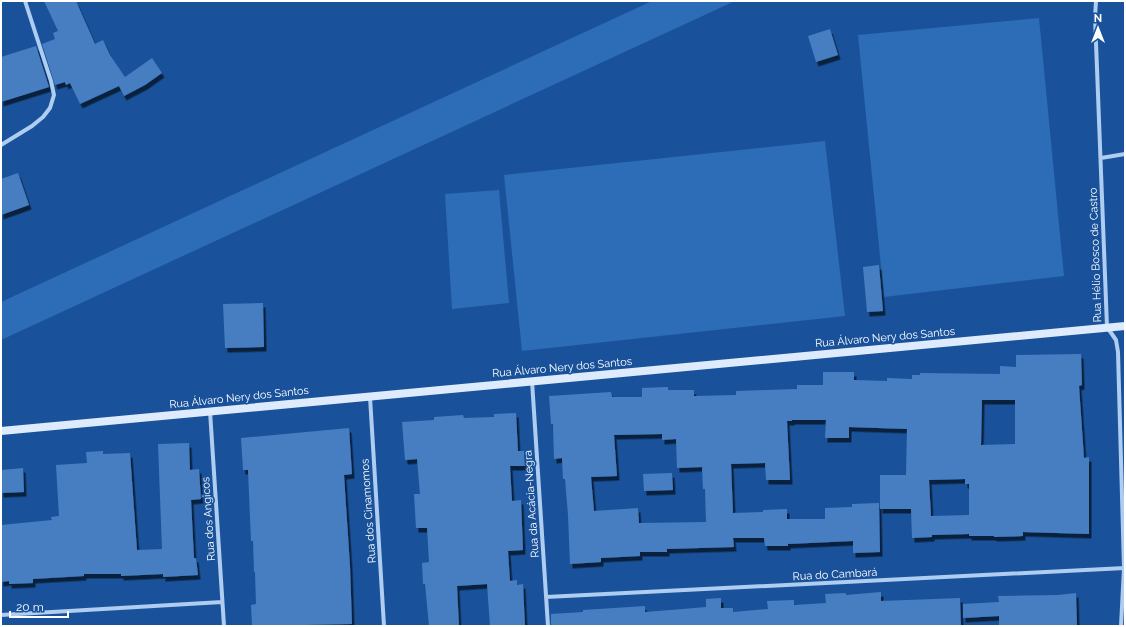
<svg xmlns="http://www.w3.org/2000/svg" width="1126" height="627" font-family="Raleway,sans-serif">
<defs>
<filter id="shadow"><feDropShadow dx="2.5" dy="4.5" stdDeviation="0" flood-color="#0009"/></filter>
</defs>
<rect width="100%" height="100%" fill="#19529a"/>
<path fill="#2d6cb7" d="M 652,1 L 735,1 L 1,340 L 1,302 Z
M 1039,18 L 1064,276 L 884,297 L 858,35 Z
M 825,141 L 845,316 L 522,351 L 504,175 Z
M 499,190 L 509,303 L 452,309 L 445,194 Z"/>
<path fill="#467ec2" fill-rule="evenodd" filter="url(#shadow)" d="M 44,1 L 76,1 L 95,44 L 103,40 L 110,55 L 125,77 L 152,58 L 162,73 L 145,85 L 124,96 L 119,86 L 80,104 L 70,83 L 66,85 L 65,82 L 55,85 L 42,44 L 55,39 L 53,33 L 58,31 Z
M 830,29 L 838,55 L 816,62 L 808,36 Z
M 36,46 L 49,87 L 1,102 L 1,57 Z
M 18,173 L 29,205 L 1,215 L 1,179 Z
M 879,265 L 883,311 L 867,312 L 863,267 Z
M 263,303 L 264,347 L 225,348 L 223,304 Z
M 1081,354 L 1082,385 L 1079,386 L 1084,458 L 1089,457 L 1089,534 L 1023,532 L 1023,536 L 994,537 L 994,536 L 969,536 L 969,534 L 932,535 L 932,537 L 912,538 L 911,509 L 880,509 L 880,475 L 906,475 L 907,429 L 849,427 L 849,438 L 825,438 L 826,420 L 792,420 L 792,421 L 787,421 L 790,480 L 766,480 L 765,463 L 731,464 L 733,513 L 763,512 L 763,510 L 787,509 L 787,519 L 825,519 L 825,508 L 852,507 L 852,504 L 879,503 L 880,552 L 853,553 L 853,541 L 788,544 L 788,546 L 765,546 L 764,538 L 733,538 L 734,547 L 667,549 L 667,552 L 640,552 L 640,556 L 601,558 L 601,562 L 570,564 L 568,515 L 565,479 L 563,479 L 562,458 L 554,459 L 553,424 L 551,424 L 549,396 L 611,392 L 612,397 L 642,397 L 642,388 L 668,387 L 668,390 L 694,390 L 694,396 L 736,395 L 736,391 L 797,389 L 797,385 L 823,385 L 823,372 L 854,372 L 854,380 L 887,381 L 887,378 L 912,379 L 912,375 L 920,375 L 920,373 L 1000,374 L 1000,366 L 1016,367 L 1016,355 ZM 982,400 L 1015,400 L 1015,444 L 981,445 ZM 662,434 L 662,440 L 676,439 L 677,468 L 702,467 L 703,489 L 705,489 L 706,522 L 639,523 L 638,508 L 594,511 L 591,477 L 617,476 L 614,435 ZM 965,479 L 965,484 L 969,484 L 969,515 L 931,516 L 929,480 Z
M 516,413 L 518,451 L 524,451 L 525,466 L 510,466 L 512,501 L 521,500 L 523,550 L 508,551 L 510,581 L 517,580 L 517,585 L 523,584 L 525,626 L 490,626 L 487,584 L 457,586 L 459,626 L 429,626 L 425,584 L 423,584 L 422,563 L 429,562 L 427,528 L 416,528 L 414,494 L 420,494 L 417,459 L 405,460 L 402,422 L 434,420 L 434,417 L 463,415 L 464,418 L 494,417 L 494,414 Z
M 349,428 L 352,474 L 344,475 L 350,566 L 352,624 L 252,626 L 251,605 L 256,604 L 255,572 L 254,572 L 253,541 L 251,541 L 248,470 L 243,470 L 241,438 Z
M 189,443 L 190,470 L 199,469 L 201,499 L 191,500 L 194,558 L 196,558 L 198,575 L 163,577 L 163,574 L 121,576 L 121,574 L 84,574 L 84,576 L 33,579 L 33,583 L 9,584 L 9,581 L 1,582 L 1,525 L 52,520 L 51,517 L 59,516 L 56,465 L 87,463 L 86,452 L 103,451 L 103,454 L 130,453 L 137,550 L 162,549 L 158,444 Z
M 23,468 L 24,492 L 1,493 L 1,470 Z
M 672,473 L 673,490 L 644,491 L 643,474 Z
M 881,592 L 881,601 L 960,598 L 961,626 L 551,626 L 551,614 L 583,612 L 583,610 L 645,606 L 645,612 L 683,609 L 706,607 L 706,599 L 721,598 L 721,608 L 733,608 L 733,612 L 768,609 L 767,601 L 794,600 L 794,605 L 826,603 L 825,594 L 846,593 L 846,595 Z
M 1076,593 L 1077,626 L 999,626 L 999,616 L 963,618 L 963,604 L 999,602 L 998,596 L 1058,595 Z"/>
<g fill="none" stroke-linecap="round" stroke-linejoin="round">
<path stroke="#aecdf1" stroke-width="4" d="M 1096,1 L 1095,17 L 1107,327 L 1116,340 L 1118,352 L 1124,568 L 1121,626
M 1,145 L 32,126 L 43,117 L 50,108 L 54,95 L 51,81 L 25,1
M 1101,158 L 1125,154
M 532,381 L 548,626
M 370,397 L 384,626
M 210,411 L 224,626
M 546,597 L 1125,568
M 1,615 L 222,602"/>
<path stroke="#ddebfc" stroke-width="8" d="M 1,431 L 1125,326"/>
</g>
<g text-anchor="middle" stroke-width="3.5" stroke-linejoin="round" paint-order="stroke">
<g font-size="11" fill="#fff" stroke="#19529a">
<text transform="translate(1095 255) rotate(-92)" y="4">Rua Hélio Bosco de Castro</text>
<text transform="translate(885 337) rotate(-5)" y="4">Rua Álvaro Nery dos Santos</text>
<text transform="translate(562 367) rotate(-5)" y="4">Rua Álvaro Nery dos Santos</text>
<text transform="translate(239 397) rotate(-6)" y="4">Rua Álvaro Nery dos Santos</text>
<text transform="translate(531 504) rotate(-94)" y="4">Rua da Acácia-Negra</text>
<text transform="translate(368 511) rotate(-94)" y="4">Rua dos Cinamomos</text>
<text transform="translate(208 519) rotate(-94)" y="4">Rua dos Angicos</text>
<text transform="translate(835 574) rotate(-3)" y="4">Rua do Cambará</text>
</g>
</g>
<rect width="1126" height="627" fill="none" stroke="#ffffff" stroke-width="4"/>
<g transform="translate(1098 28)" stroke="#19529a" stroke-width="3" paint-order="stroke">
<path d="M0-3L7 15L0 10L-7 15Z" fill="#ffffff"/>
<text y="-6" font-size="11" font-weight="bold" text-anchor="middle" fill="#ffffff">N</text>
</g>
<path d="M10 611v6h58v-6" fill="none" stroke="#ffffff" stroke-width="2"/>
<text x="16" y="611" font-size="12" fill="#ffffff" stroke="#19529a" stroke-width="3" paint-order="stroke">20 m</text>
</svg>
